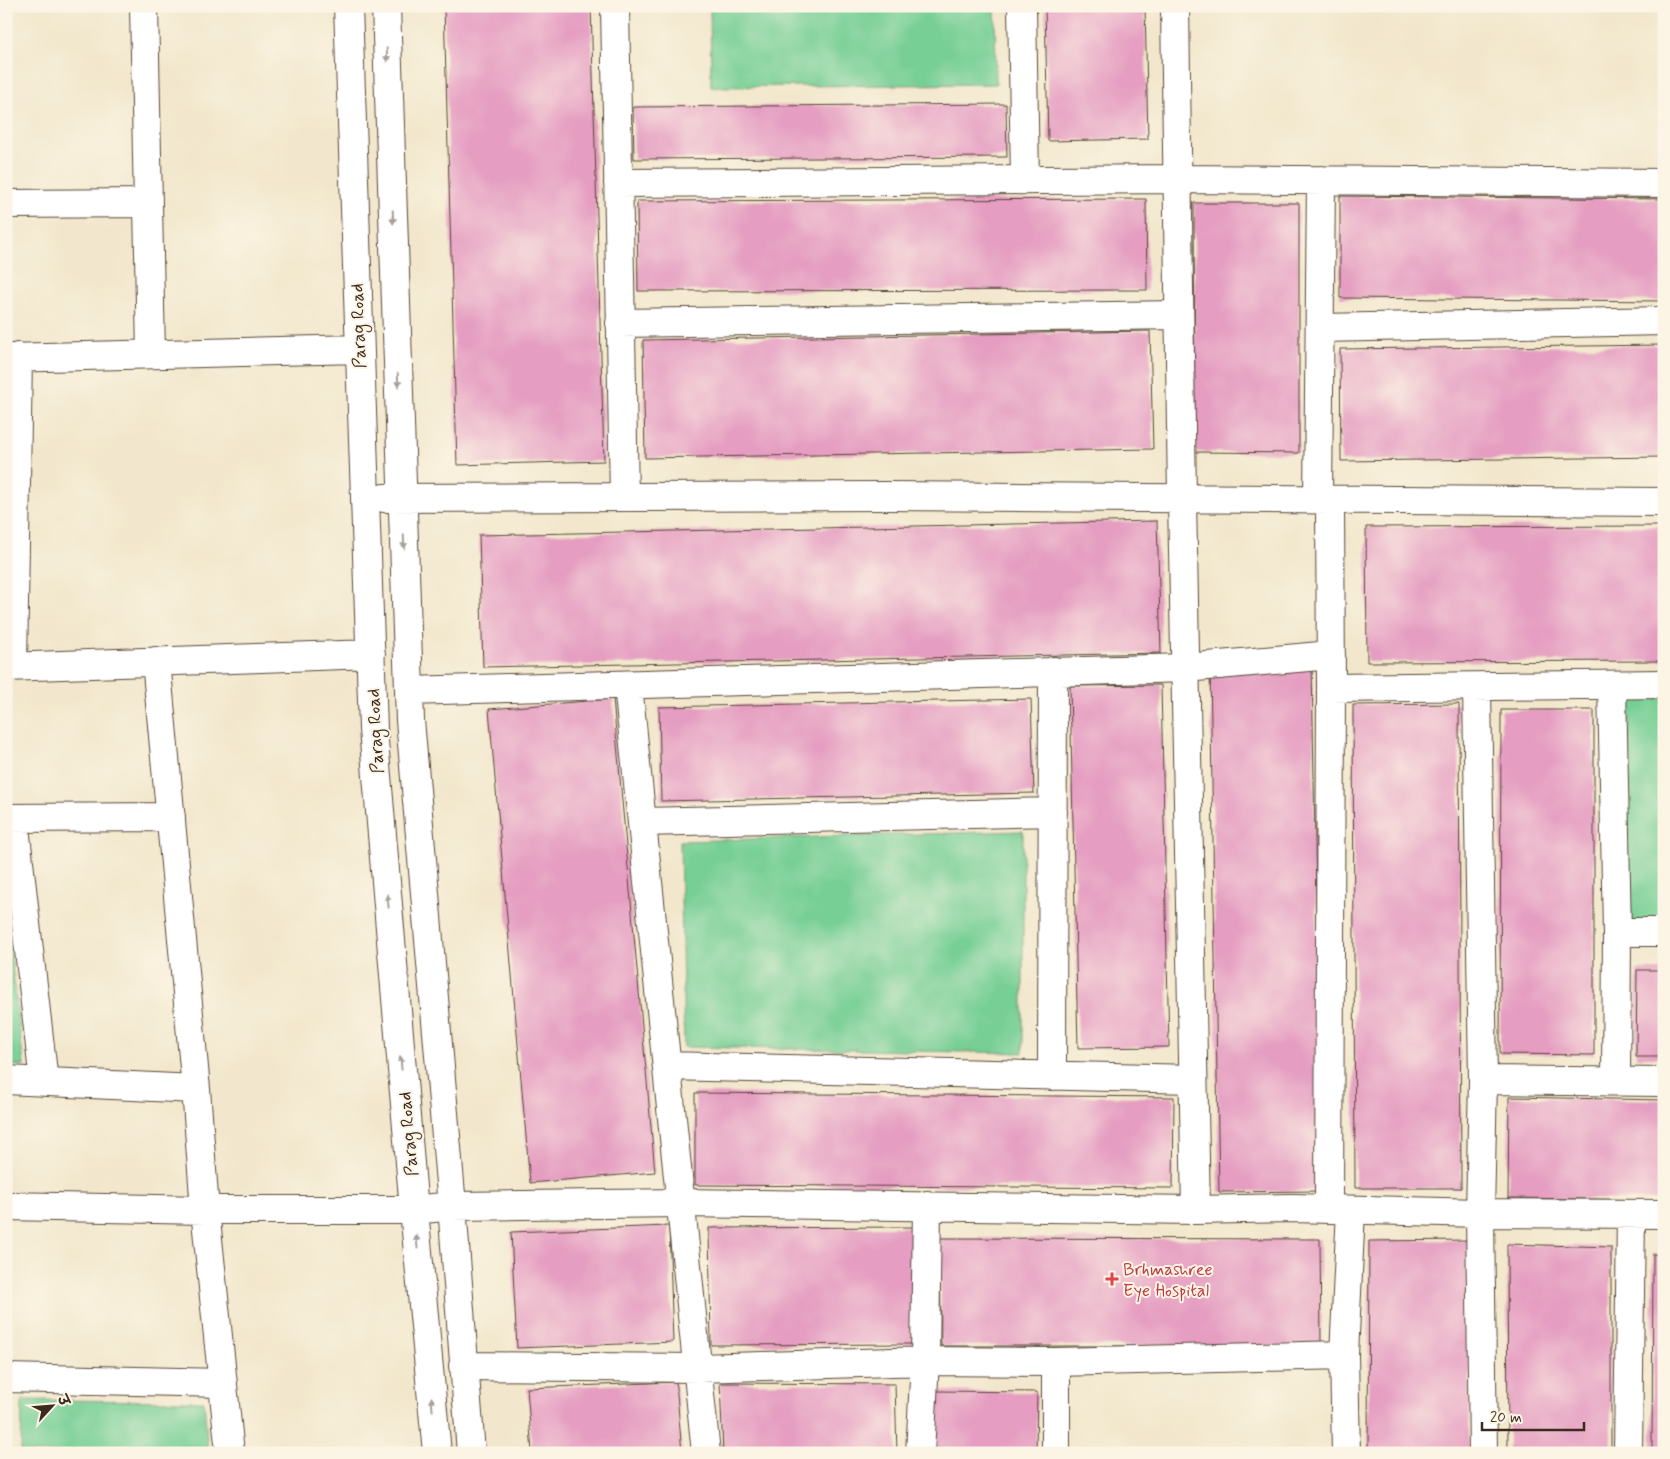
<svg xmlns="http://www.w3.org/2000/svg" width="1670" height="1459" font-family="Mynerve,'Playpen Sans Deva',sans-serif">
<rect width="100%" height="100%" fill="#fcf5e5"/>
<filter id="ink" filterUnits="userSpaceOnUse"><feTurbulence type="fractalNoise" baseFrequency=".02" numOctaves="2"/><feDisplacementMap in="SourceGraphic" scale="10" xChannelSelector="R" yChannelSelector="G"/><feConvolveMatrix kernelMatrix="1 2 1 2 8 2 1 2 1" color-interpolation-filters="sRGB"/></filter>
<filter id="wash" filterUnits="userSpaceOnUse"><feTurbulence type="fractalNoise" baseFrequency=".0096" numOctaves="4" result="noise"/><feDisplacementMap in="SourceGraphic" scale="20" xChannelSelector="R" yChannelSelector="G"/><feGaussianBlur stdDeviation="1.12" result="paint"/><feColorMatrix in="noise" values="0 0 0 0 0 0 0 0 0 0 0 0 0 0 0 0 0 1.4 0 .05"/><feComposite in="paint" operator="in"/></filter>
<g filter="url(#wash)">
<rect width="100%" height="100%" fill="#f2e7cc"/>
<path fill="#77cf95" stroke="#597c5a" d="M 710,6 L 995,6 L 996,84 L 711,87 Z
M 1629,698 L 1664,698 L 1664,926 L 1627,925 Z
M 1023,831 L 1023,1053 L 684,1047 L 680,841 Z
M 6,915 L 24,1066 L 6,1065 Z
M 22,1400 L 204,1401 L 208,1453 L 21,1453 Z"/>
<g id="blocks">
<path fill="#e59dc1" d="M 444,6 L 591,6 L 604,461 L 457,465 Z
M 1045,6 L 1145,6 L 1148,139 L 1048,141 Z
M 1006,104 L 1007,157 L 634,159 L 633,107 Z
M 1340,196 L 1664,199 L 1664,301 L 1340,298 Z
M 1146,199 L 1147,290 L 638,291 L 637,201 Z
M 1194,203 L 1299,203 L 1299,453 L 1195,452 Z
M 1150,331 L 1153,449 L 645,458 L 643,340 Z
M 1664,345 L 1664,457 L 1341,461 L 1340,349 Z
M 1157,521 L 1161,653 L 483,667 L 479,535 Z
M 1664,526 L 1664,661 L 1367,662 L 1366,527 Z
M 1312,665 L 1321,1191 L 1219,1192 L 1210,666 Z
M 1161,685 L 1169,1047 L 1078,1048 L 1070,686 Z
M 613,699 L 655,1172 L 530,1183 L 489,709 Z
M 1031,699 L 1034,793 L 661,801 L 659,707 Z
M 1459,704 L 1461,1188 L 1355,1188 L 1353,705 Z
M 1501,710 L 1594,710 L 1594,1055 L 1500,1054 Z
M 1637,970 L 1664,970 L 1664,1057 L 1636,1057 Z
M 695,1093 L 1174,1097 L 1173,1188 L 695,1185 Z
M 1509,1097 L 1664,1100 L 1664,1200 L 1508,1198 Z
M 669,1226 L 673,1342 L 517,1348 L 511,1232 Z
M 913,1227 L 914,1344 L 711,1345 L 709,1228 Z
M 940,1238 L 1320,1239 L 1321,1346 L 941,1346 Z
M 1471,1240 L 1469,1453 L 1368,1453 L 1369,1241 Z
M 1507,1244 L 1611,1247 L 1611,1453 L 1508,1453 Z
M 1653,1254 L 1664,1255 L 1664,1453 L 1652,1453 Z
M 676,1382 L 682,1453 L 532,1453 L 527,1388 Z
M 720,1383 L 895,1384 L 897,1453 L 723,1453 Z
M 934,1391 L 1037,1392 L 1036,1453 L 934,1453 Z"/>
</g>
</g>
<g filter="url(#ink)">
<use href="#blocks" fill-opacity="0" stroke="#564638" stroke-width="1"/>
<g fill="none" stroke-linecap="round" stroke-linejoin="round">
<g stroke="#564638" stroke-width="30">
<path id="minor" d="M 144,6 L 151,354
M 348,6 L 373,729 L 414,1210 L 437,1453
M 386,6 L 410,720 L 452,1206 L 471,1453
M 615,6 L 624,497
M 1022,6 L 1025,180
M 1175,6 L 1182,499 L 1196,1210
M 618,183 L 1178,179 L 1664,183
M 6,204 L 148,203
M 620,323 L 1179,315
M 1320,328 L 1664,321
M 6,358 L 359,349
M 384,498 L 885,496 L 1664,502
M 1318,499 L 1321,180
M 156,661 L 196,1089 L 205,1210 L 230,1453
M 6,667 L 371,654
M 13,667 L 18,357
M 628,685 L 706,1453
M 1612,685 L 1617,932 L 1616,1081
M 1477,687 L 1483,1080 L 1480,1213 L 1483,1453
M 1331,688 L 1664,684
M 409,691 L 1185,668 L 1331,655
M 6,818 L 171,817
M 14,818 L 44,1082
M 642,822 L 1053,812
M 1617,932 L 1664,932
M 667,1066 L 1193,1079
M 1052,1076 L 1053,671
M 6,1080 L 196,1089
M 1483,1080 L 1664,1082
M 6,1206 L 205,1210 L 414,1210 L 452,1206 L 682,1203 L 1196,1210 L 1293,1208 L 1480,1213 L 1664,1214
M 1329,1209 L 1331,688 L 1330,500
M 463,1366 L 699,1368 L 925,1361 L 1056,1362 L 1344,1355
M 6,1378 L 223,1383
M 920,1453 L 925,1361 L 927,1205
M 1056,1453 L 1056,1362
M 1346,1453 L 1344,1355 L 1351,1210
M 1628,1453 L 1631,1214"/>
</g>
<use href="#minor" stroke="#fff" stroke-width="28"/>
</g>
<defs><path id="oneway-solid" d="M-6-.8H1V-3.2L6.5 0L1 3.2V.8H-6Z" transform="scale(1.25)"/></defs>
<g fill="#a79f9a">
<use href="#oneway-solid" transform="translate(387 55) rotate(88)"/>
<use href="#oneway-solid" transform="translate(393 217) rotate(88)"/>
<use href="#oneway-solid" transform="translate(398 380) rotate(88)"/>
<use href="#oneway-solid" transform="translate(404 542) rotate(88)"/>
<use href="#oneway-solid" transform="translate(388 901) rotate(-95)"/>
<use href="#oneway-solid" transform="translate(401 1063) rotate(-95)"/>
<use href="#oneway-solid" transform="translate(417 1242) rotate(-95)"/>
<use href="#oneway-solid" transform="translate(432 1404) rotate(-95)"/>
</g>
</g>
<path fill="#e0444e" stroke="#fcf5e5" stroke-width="2" d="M1109.5 1271.5h5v5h5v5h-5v5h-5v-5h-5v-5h5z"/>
<g text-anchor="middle" stroke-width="4" stroke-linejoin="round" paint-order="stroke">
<g font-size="18" fill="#3b2a1e" stroke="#fcf5e5">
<text transform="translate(358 326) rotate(-92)" y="6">Parag Road</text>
<text transform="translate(375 731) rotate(-93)" y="6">Parag Road</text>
<text transform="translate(408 1134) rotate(-95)" y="6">Parag Road</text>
</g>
<g font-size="18" fill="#be3a42" stroke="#fcf5e5" text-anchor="start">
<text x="1123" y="1275">Brhmashree<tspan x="1123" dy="21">Eye Hospital</tspan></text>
</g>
</g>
<rect width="1670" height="1459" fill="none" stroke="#fcf5e5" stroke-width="25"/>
<g transform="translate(52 1406) rotate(64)" stroke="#fcf5e5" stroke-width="4" paint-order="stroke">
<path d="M0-4L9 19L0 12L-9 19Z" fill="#3b2a1e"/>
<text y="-8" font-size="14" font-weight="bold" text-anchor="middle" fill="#3b2a1e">उ</text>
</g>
<path d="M1482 1422v8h102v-8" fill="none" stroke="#3b2a1e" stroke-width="2.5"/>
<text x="1490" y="1422" font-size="15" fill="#3b2a1e" stroke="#fcf5e5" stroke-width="4" paint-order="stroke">20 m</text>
</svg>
